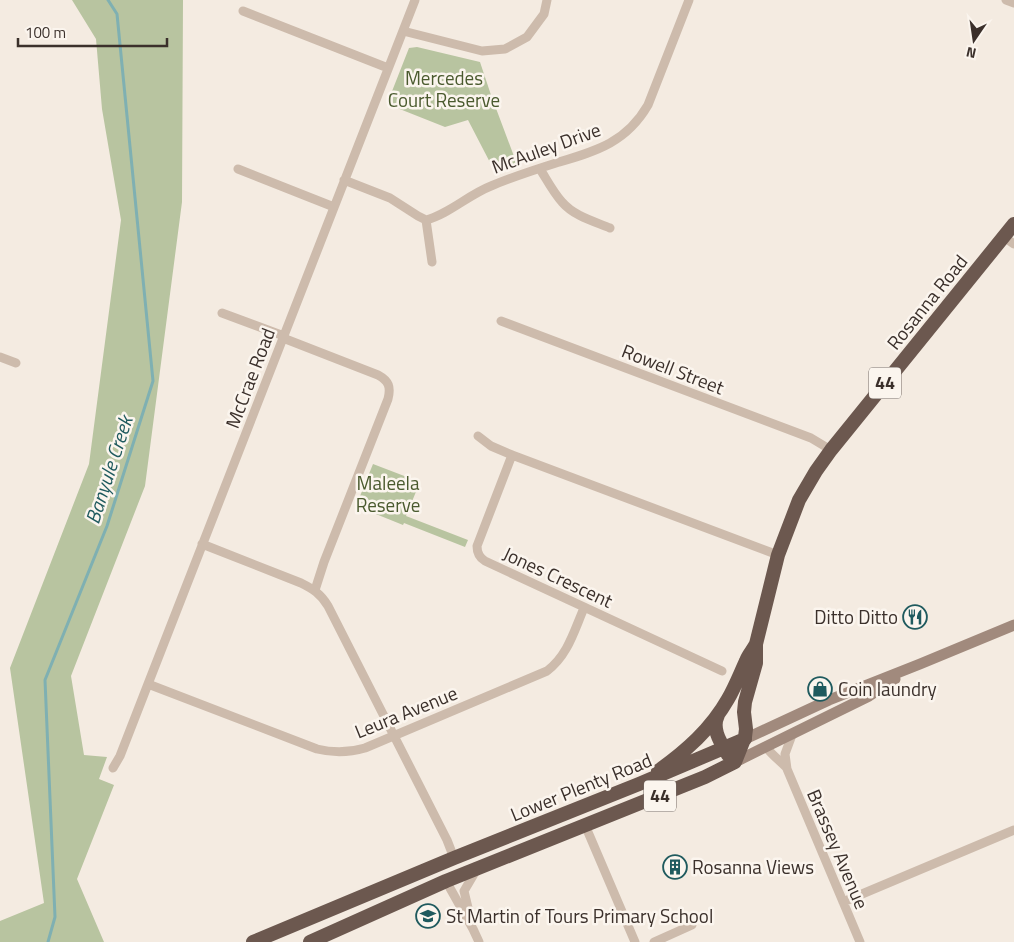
<svg xmlns="http://www.w3.org/2000/svg" width="1014" height="942" font-family="'Titillium Web',sans-serif">
<rect width="100%" height="100%" fill="#f4ebe1"/>
<path fill="#b8c4a0" d="M 72,0 L 183,0 L 182,202 L 145,486 L 71,676 L 84,755 L 107,757 L 99,779 L 114,785 L 77,879 L 104,942 L 0,942 L 0,921 L 44,903 L 10,668 L 89,464 L 121,220 L 102,109 L 96,39 Z
M 417,47 L 480,62 L 491,95 L 518,167 L 496,174 L 468,120 L 445,127 L 387,104 L 409,48 Z
M 373,464 L 420,482 L 406,516 L 468,540 L 465,547 L 404,523 L 403,525 L 356,506 Z"/>
<g fill="none" stroke-linecap="round" stroke-linejoin="round">
<path stroke="#7fb0b2" stroke-width="3" d="M 48,942 L 55,917 L 45,680 L 107,526 L 153,381 L 117,14 L 108,0"/>
<path stroke="#cdbbac" stroke-width="9" d="M 1006,0 L 1014,3
M 243,11 L 388,68
M 403,31 L 482,51 L 505,49 L 527,37 L 544,14 L 547,0
M 238,169 L 334,207
M 540,169 C 547,180 553,192 562,202 C 574,216 593,221 610,228
M 344,180 L 390,198 L 418,216 L 426,220 C 449,214 468,195 491,186 C 512,177 534,170 556,163 C 596,151 626,143 648,105 L 689,0
M 426,220 L 432,262
M 1004,237 L 1014,244
M 222,313 L 284,336
M 501,321 L 811,438 L 831,450
M 283,338 L 378,375 C 389,381 391,387 388,399 L 324,562 L 315,590
M 0,357 L 16,363
M 478,436 L 491,446 L 512,455
M 202,544 L 301,583 C 313,589 321,594 328,606 L 447,840 L 454,858
M 722,671 L 485,561 C 480,558 477,553 477,546 L 512,455 L 778,555
M 148,684 L 317,749 C 333,753 348,753 365,748 L 547,671 C 568,655 574,631 584,608
M 792,735 L 785,754 L 787,769 L 860,942
M 766,747 C 772,755 779,760 786,767
M 113,768 L 120,756 L 148,684 L 415,0
M 585,825 L 635,942
M 446,881 L 473,929 L 479,942
M 843,902 L 1014,830
M 470,916 L 464,891 L 477,869
M 654,942 L 692,925"/>
<path stroke="#a18a7d" stroke-width="11" d="M 745,739 L 829,700 L 920,664 L 1014,625
M 735,762 L 869,696 L 895,679"/>
<path stroke="#6c584f" stroke-width="14" d="M 718,715 C 711,729 721,743 728,755
M 658,771 C 686,751 711,729 728,699 C 735,687 740,674 746,661 C 748,655 753,650 756,644
M 253,942 L 454,858 L 639,784 L 745,739
M 310,942 L 446,881 L 705,777 L 735,762 L 745,737 L 746,729 L 744,712 L 745,702 L 756,663 L 756,644 L 778,555 L 799,500 L 816,471 L 831,450 L 1014,224"/>
</g>
<defs>
<g id="restaurant-ring" transform="scale(1.25)"><circle r="9.5" fill="#fbf5ee" stroke="#1f5a5e" stroke-width="1.5"/><path d="M-5-6h1v4h1v-4h1v4h1v-4h1v5L-1.5 .5V6h-2V.5L-5-1ZM5-6V6H3V1.5H1.5Q1.5-4 5-6Z" fill="#1f5a5e"/></g>
<g id="shop-ring" transform="scale(1.25)"><circle r="9.5" fill="#fbf5ee" stroke="#1f5a5e" stroke-width="1.5"/><path d="M-5-2.5h2.3a2.7 3.5 0 0 1 5.4 0H5L5.5 6h-11ZM-1.5-2.5h3a1.5 2.3 0 0 0-3 0Z" fill="#1f5a5e"/></g>
<g id="building-ring" transform="scale(1.25)"><circle r="9.5" fill="#fbf5ee" stroke="#1f5a5e" stroke-width="1.5"/><path d="M-4-6H4V6H1V3H-1V6H-4ZM-2.5-4.3h1.7v1.8h-1.7ZM.8-4.3h1.7v1.8H.8ZM-2.5-1h1.7V.8h-1.7ZM.8-1h1.7V.8H.8Z" fill="#1f5a5e"/></g>
<g id="school-ring" transform="scale(1.25)"><circle r="9.5" fill="#fbf5ee" stroke="#1f5a5e" stroke-width="1.5"/><path d="M0-5L7-2L0 1L-7-2ZM-4 1L0 2.5L4 1V4Q0 6-4 4Z" fill="#1f5a5e"/></g>
</defs>
<g fill-rule="evenodd">
<use href="#restaurant-ring" x="915" y="617"/>
<use href="#shop-ring" x="820" y="689"/>
<use href="#building-ring" x="675" y="867"/>
<use href="#school-ring" x="428" y="916"/>
</g>
<g text-anchor="middle" stroke-width="5" stroke-linejoin="round" paint-order="stroke">
<g fill="#fbf5ee" stroke="#756b66" stroke-width="1">
<rect x="869" y="367.5" width="32" height="31" rx="4"/>
<rect x="644" y="780.5" width="32" height="31" rx="4"/>
</g>
<g font-size="18" font-weight="bold" fill="#3b302b">
<text x="885" y="389">44</text>
<text x="660" y="802">44</text>
</g>
<g font-size="19" fill="#4a5a2e" stroke="#fbf5ee">
<text x="444" y="85">Mercedes<tspan x="444" dy="22">Court Reserve</tspan></text>
<text x="388" y="490">Maleela<tspan x="388" dy="22">Reserve</tspan></text>
</g>
<g font-size="19" fill="#3b302b" stroke="#fbf5ee">
<text transform="translate(546 148) rotate(-20)" y="7">McAuley Drive</text>
<text transform="translate(927 302) rotate(-51)" y="7">Rosanna Road</text>
<text transform="translate(673 369) rotate(21)" y="7">Rowell Street</text>
<text transform="translate(250 378) rotate(-69)" y="7">McCrae Road</text>
<text transform="translate(558 577) rotate(25)" y="7">Jones Crescent</text>
<text transform="translate(406 712) rotate(-22)" y="7">Leura Avenue</text>
<text transform="translate(581 787) rotate(-22)" y="7">Lower Plenty Road</text>
<text transform="translate(838 849) rotate(67)" y="7">Brassey Avenue</text>
</g>
<g font-size="19" fill="#3b302b" stroke="#fbf5ee" text-anchor="start">
<text x="898" y="624" text-anchor="end">Ditto Ditto</text>
<text x="838" y="696">Coin laundry</text>
<text x="692" y="874">Rosanna Views</text>
<text x="446" y="923">St Martin of Tours Primary School</text>
</g>
<g font-size="20" font-style="italic" fill="#1f5a5e" stroke="#fbf5ee">
<text transform="translate(109 470) rotate(-72)" y="7">Banyule Creek</text>
</g>
</g>
<g transform="translate(974 40) rotate(193)" stroke="#fbf5ee" stroke-width="4" paint-order="stroke">
<path d="M0-4L9 19L0 12L-9 19Z" fill="#3b302b"/>
<text y="-8" font-size="14" font-weight="bold" text-anchor="middle" fill="#3b302b">N</text>
</g>
<path d="M18 38v8h149v-8" fill="none" stroke="#3b302b" stroke-width="2.5"/>
<text x="25" y="38" font-size="15" fill="#3b302b" stroke="#fbf5ee" stroke-width="4" paint-order="stroke">100 m</text>
</svg>
